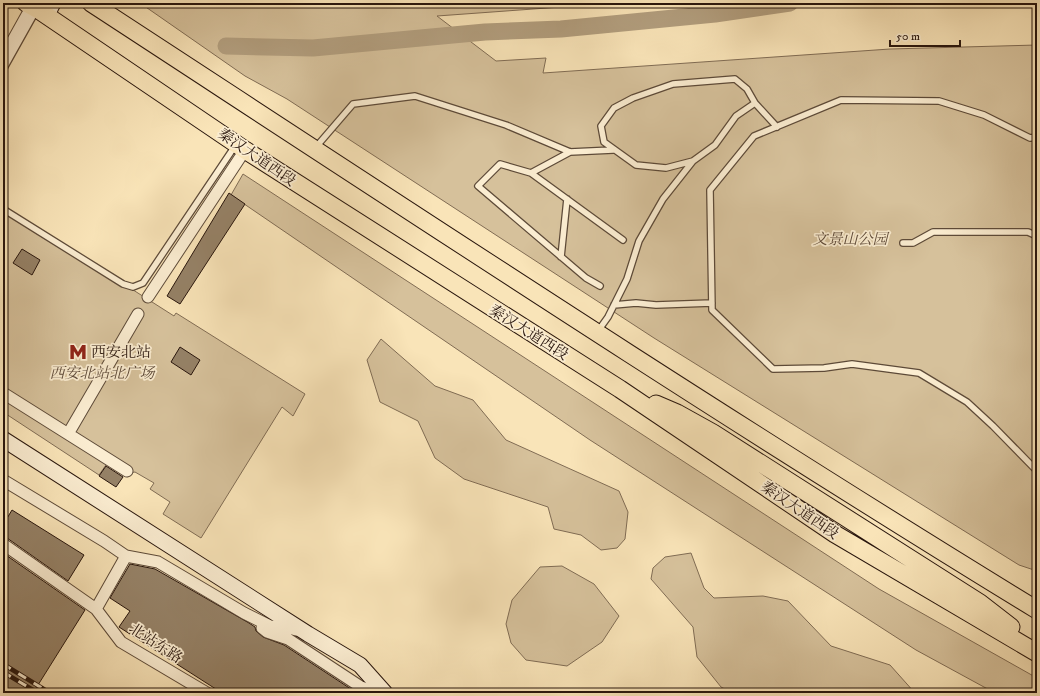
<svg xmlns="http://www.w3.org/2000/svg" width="1040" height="696" font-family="'IM FELL DW Pica','Noto Serif SC',serif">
<rect width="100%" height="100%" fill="#f9e4b8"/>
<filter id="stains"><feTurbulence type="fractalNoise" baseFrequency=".005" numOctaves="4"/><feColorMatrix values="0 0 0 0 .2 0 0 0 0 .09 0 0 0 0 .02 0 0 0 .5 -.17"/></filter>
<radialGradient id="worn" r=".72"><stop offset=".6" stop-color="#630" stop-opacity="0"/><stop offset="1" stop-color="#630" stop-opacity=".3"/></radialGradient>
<path fill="#d6c19b" stroke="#806c54" d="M 140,3 L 616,3 L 437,16 L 496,61 L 546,58 L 543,73 L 890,49 L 1037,45 L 1037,571 L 1019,565 L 654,338 L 287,99 L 245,76 Z
M 243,174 L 879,589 L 1037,678 L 1037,693 L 995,693 L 916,650 L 590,440 L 231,195 Z
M 3,207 L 174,316 L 176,313 L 305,394 L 293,416 L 282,407 L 201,538 L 163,514 L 170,502 L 150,489 L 154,483 L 135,472 L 124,474 L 108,462 L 99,475 L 3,412 Z
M 381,339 L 435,386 L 473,400 L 506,440 L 619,491 L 628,512 L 625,539 L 617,548 L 601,550 L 581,535 L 554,529 L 548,507 L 464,479 L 435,458 L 418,421 L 380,402 L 367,360 Z
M 691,553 L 704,588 L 714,598 L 763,596 L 788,601 L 831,646 L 890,665 L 915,693 L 732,693 L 721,687 L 697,657 L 693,627 L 651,579 L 653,568 L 665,557 Z
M 562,566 L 594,584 L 619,616 L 602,642 L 567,666 L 526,660 L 511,643 L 506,624 L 512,600 L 540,567 Z"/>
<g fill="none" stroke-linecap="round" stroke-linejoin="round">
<path stroke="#b29e7e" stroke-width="17" d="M 226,46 L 313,48 L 485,32 L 561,29 L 715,14 L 790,3"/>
</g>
<path fill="#958166" stroke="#29160d" d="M 229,193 L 245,204 L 180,304 L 167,296 Z
M 22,249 L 40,260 L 32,275 L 13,263 Z
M 180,347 L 200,360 L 191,375 L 171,362 Z
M 106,466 L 123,477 L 116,487 L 99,476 Z
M 12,510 L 84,555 L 68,581 L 7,538 L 3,537 L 3,525 Z
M 3,553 L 85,610 L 33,693 L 3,693 Z
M 130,564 L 155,569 L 249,623 L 255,627 L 256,631 L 263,637 L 284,645 L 357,693 L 222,693 L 119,627 L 130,611 L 110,598 Z"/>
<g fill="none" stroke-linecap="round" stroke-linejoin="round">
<g stroke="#5d4a38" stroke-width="8">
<path id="lane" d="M 3,70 L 36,11
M 755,103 L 736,116 L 715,145 L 693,161 L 666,168 L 636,165 L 604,142 L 601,126 L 614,108 L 633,98 L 673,84 L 735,79 L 747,89 L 755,103 L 777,127
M 1037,137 L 1030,138 L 984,115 L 939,101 L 841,100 L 754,136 L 710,190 L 712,310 L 773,369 L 824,368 L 852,364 L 919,373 L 967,402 L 993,426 L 1037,471
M 316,147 L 353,104 L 415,96 L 506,125 L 570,152 L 613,150
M 570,152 L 531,173 L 500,164 L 478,186 L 586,278 L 600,286
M 531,173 L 623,240
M 3,209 L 123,284 L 133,287 L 143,283 L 235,146
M 903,243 L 913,243 L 933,232 L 1028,232 L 1037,236
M 561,257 L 567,199
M 614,305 L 636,303 L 656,305 L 712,303
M 598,331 L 608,317 L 627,279 L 639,241 L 663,199 L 693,161"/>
</g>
<g stroke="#5d4a38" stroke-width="13">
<path id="street" d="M 3,58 L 32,6
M 148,297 L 245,150
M 3,393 L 127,471
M 68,434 L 138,314
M 3,480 L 104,541 L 126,556 L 158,562 L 244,613 L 270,626 L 286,627 L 296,630
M 3,544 L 96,609 L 121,642 L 207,693
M 96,609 L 126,556
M 262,628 L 267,632 L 288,639 L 361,687 L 380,693"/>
</g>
<g stroke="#29160d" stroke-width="17">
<path id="secondary" d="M 47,15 L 53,3
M 3,439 L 308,634 L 360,665 L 385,693"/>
</g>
<g stroke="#29160d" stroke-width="19">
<path id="primary" d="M 26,3 L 37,9 L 245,150 L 620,389 L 835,534 L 1037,653
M 91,3 C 405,208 718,415 1037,610
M 656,404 L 677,413 L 713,433 L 980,603 L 1011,627"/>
</g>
<use href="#lane" stroke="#fbedd1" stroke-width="5.5"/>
<use href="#street" stroke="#fbedd1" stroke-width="11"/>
<use href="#secondary" stroke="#fbedd1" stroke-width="15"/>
<use href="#primary" stroke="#f9e4b8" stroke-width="17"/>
<g stroke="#29160d" stroke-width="4.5">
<path id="rail" d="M 3,664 L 50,693
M 3,672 L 38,693"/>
</g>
<use href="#rail" stroke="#fbedd1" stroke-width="3" stroke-dasharray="9" stroke-linecap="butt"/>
</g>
<defs>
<g id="metro-bare" transform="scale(1.38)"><path d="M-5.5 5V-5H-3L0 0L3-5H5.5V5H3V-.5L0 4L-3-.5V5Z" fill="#8f2418" stroke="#fbedd1" stroke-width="2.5" paint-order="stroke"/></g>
</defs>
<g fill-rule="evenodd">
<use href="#metro-bare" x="78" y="352"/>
</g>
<g text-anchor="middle" stroke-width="3.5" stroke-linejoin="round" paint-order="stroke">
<g font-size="15" fill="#29160d" stroke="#fbedd1">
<text transform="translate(257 157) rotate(34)" y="5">秦汉大道西段</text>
<text transform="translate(529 332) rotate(32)" y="5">秦汉大道西段</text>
<text transform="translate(800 510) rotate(34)" y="5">秦汉大道西段</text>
<text transform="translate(156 643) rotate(33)" y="5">北站东路</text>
</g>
<g font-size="15" font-style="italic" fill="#5d4938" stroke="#fbedd1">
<text x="850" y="244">文景山公园</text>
<text x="102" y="378">西安北站北广场</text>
</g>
<g font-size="15" fill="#29160d" stroke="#fbedd1" text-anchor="start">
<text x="91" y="357">西安北站</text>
</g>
</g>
<rect width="1040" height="696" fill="none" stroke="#f9e4b8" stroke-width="16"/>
<rect x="4" y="4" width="1032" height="688" fill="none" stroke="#29160d" stroke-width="2"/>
<rect x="8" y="8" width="1024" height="680" fill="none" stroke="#29160d"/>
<path d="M890 40v6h70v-6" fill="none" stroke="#29160d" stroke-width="2"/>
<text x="896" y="40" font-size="12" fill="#29160d" stroke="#fbedd1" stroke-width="3" paint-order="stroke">50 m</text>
<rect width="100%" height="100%" filter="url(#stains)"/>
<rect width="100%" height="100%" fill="url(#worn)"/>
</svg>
